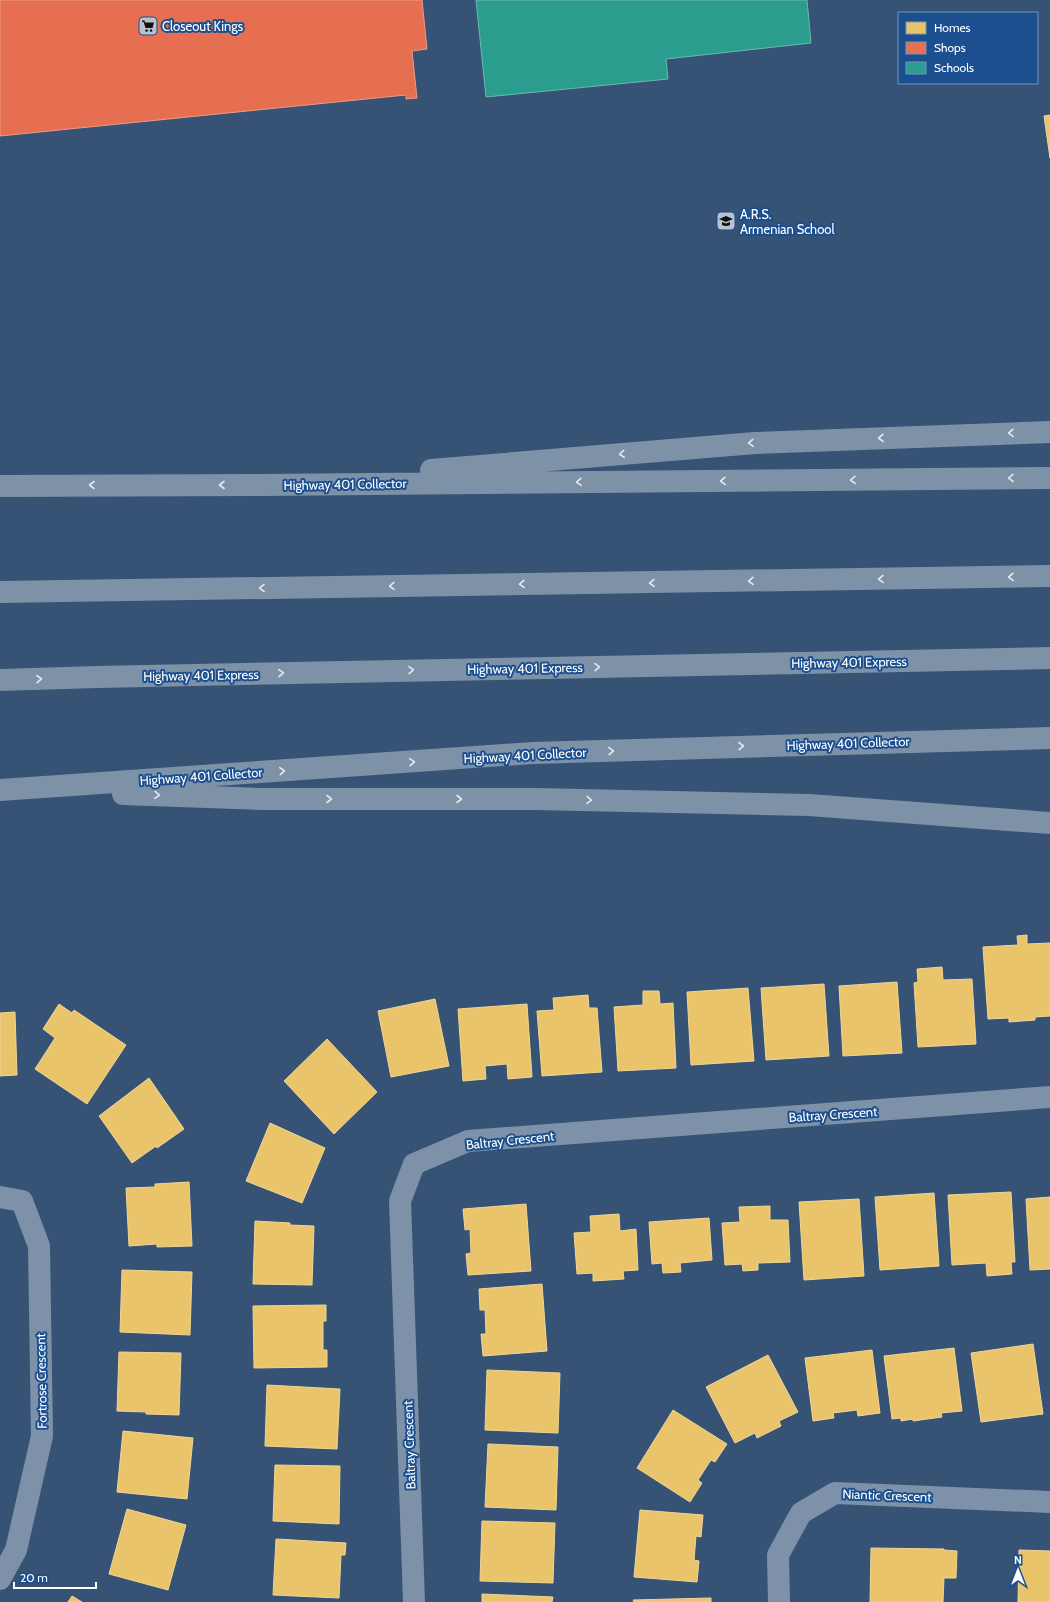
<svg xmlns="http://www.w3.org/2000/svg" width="1050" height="1602" font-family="Cabin,sans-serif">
<rect width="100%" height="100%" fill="#365274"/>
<path fill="#e9c46a" stroke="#f0d697" d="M 1050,115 L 1050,158 L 1044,116 Z
M 1027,935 L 1027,944 L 1050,943 L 1050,1016 L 1035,1017 L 1035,1020 L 1009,1022 L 1009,1018 L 988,1019 L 983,947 L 1018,945 L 1017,936 Z
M 942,967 L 943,980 L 972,979 L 976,1044 L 918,1047 L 914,983 L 918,982 L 917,969 Z
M 897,982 L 902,1053 L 843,1056 L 839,986 Z
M 824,984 L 829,1056 L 766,1060 L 761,988 Z
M 748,988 L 754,1061 L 691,1065 L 687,992 Z
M 643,991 L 659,991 L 660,1004 L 673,1003 L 676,1068 L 618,1071 L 614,1007 L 643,1005 Z
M 588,995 L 589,1008 L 597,1008 L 602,1072 L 542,1076 L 537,1011 L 554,1010 L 553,998 Z
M 435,999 L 449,1066 L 391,1077 L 378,1011 Z
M 59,1004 L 72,1013 L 74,1010 L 126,1045 L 87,1104 L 35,1069 L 55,1038 L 43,1029 Z
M 527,1004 L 532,1077 L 508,1079 L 507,1064 L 485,1066 L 486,1079 L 463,1081 L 458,1009 Z
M 15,1012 L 17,1075 L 0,1076 L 0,1013 Z
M 327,1039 L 377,1092 L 334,1134 L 284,1081 Z
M 149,1078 L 184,1129 L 157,1148 L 156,1146 L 132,1163 L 99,1116 Z
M 270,1123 L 325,1148 L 302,1203 L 246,1181 Z
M 189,1182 L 192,1246 L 157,1247 L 157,1244 L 129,1246 L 126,1188 L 155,1187 L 155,1184 Z
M 1011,1192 L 1015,1262 L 1011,1262 L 1012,1274 L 987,1276 L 986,1263 L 952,1265 L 948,1195 Z
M 934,1193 L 939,1266 L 880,1270 L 875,1197 Z
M 1050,1197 L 1050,1269 L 1030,1270 L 1026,1199 Z
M 859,1199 L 864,1276 L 804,1280 L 799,1202 Z
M 526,1204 L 531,1271 L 468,1275 L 466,1254 L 471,1253 L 470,1229 L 465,1230 L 463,1209 Z
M 770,1206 L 770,1220 L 788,1220 L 790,1262 L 758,1263 L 758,1270 L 743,1271 L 742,1264 L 725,1265 L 722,1223 L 740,1222 L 739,1207 Z
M 619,1214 L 620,1231 L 636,1229 L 638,1270 L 623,1271 L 624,1279 L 593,1281 L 593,1273 L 577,1274 L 574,1233 L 591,1232 L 590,1216 Z
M 709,1218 L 712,1260 L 680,1263 L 681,1272 L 663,1273 L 662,1263 L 652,1264 L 649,1222 Z
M 255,1221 L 290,1223 L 290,1225 L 314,1226 L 312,1285 L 253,1284 Z
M 122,1270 L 192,1272 L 190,1335 L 120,1332 Z
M 542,1284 L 547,1351 L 483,1356 L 481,1334 L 486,1334 L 485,1310 L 480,1310 L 479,1289 Z
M 326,1305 L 326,1321 L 323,1321 L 323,1350 L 327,1350 L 327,1367 L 254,1368 L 253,1306 Z
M 1033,1344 L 1043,1414 L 981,1422 L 971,1353 Z
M 954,1348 L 962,1411 L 941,1413 L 942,1417 L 913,1421 L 913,1419 L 901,1421 L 901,1418 L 892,1419 L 884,1356 Z
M 872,1350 L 880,1413 L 858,1416 L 857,1410 L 833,1413 L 834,1418 L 813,1421 L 805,1358 Z
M 119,1352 L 181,1353 L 179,1415 L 146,1414 L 146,1412 L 117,1411 Z
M 768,1355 L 798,1412 L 779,1421 L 781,1426 L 757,1438 L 755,1433 L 735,1443 L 706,1387 Z
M 487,1370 L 560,1373 L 558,1433 L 485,1430 Z
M 267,1385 L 340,1389 L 337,1449 L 265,1446 Z
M 673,1410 L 727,1444 L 715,1462 L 711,1460 L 698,1480 L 702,1483 L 690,1502 L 637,1468 Z
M 123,1431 L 193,1438 L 187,1499 L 117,1492 Z
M 488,1444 L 558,1447 L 556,1510 L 485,1507 Z
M 275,1465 L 340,1466 L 339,1524 L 273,1521 Z
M 127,1509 L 186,1525 L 168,1590 L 109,1574 Z
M 640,1510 L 703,1515 L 701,1537 L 696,1536 L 694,1560 L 699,1561 L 697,1582 L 634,1577 Z
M 482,1521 L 555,1523 L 553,1583 L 480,1581 Z
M 276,1539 L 346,1543 L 345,1555 L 341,1555 L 339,1598 L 273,1595 Z
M 871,1548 L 944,1549 L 944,1550 L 957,1551 L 956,1578 L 944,1578 L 943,1602 L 870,1602 Z
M 1019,1550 L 1050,1551 L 1050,1602 L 1018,1602 Z
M 482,1594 L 553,1597 L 552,1602 L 482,1602 Z
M 72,1596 L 82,1602 L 68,1602 Z
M 711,1598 L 711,1602 L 634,1602 L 633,1600 Z"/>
<path fill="#e76f51" stroke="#ee9a85" d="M 0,0 L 422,0 L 427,49 L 412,51 L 417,98 L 406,99 L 406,95 L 0,136 Z"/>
<path fill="#2a9d8f" stroke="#6abab1" d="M 476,0 L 807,0 L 811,43 L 666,59 L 668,79 L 486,97 Z"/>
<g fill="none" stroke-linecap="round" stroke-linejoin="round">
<path stroke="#7d92a8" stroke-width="22" d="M 0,1197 L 22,1201 L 39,1246 L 42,1436 L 16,1550 L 0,1579
M 414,1602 L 400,1201 L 414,1164 L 468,1141 L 1050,1097
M 779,1602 L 778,1555 L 801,1513 L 835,1493 L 1050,1502"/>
<path stroke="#7e92a7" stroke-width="22" d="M 431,470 L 755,443 L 1050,432
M 0,486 L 261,485 L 1050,478
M 0,592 L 1050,576
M 0,680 L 97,677 L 1050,658
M 0,790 L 533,753 L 1050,738
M 123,794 L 261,799 L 536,799 L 809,805 L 1050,823"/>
</g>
<defs><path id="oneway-chevron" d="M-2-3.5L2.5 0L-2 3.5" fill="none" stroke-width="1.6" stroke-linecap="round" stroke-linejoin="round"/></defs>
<g stroke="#e5e9ed">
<use href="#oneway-chevron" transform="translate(1011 433) rotate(178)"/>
<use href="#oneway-chevron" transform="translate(881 438) rotate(178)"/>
<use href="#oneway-chevron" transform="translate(751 443) rotate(176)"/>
<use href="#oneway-chevron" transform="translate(622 454) rotate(175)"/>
<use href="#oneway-chevron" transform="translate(1011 478) rotate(179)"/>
<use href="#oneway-chevron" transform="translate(853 480) rotate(179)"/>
<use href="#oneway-chevron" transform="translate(723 481) rotate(179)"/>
<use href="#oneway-chevron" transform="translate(579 482) rotate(179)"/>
<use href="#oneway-chevron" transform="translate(92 485) rotate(180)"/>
<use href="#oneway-chevron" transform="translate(222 485) rotate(180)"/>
<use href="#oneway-chevron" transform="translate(1011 577) rotate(179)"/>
<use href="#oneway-chevron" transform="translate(881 579) rotate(179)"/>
<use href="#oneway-chevron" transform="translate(751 581) rotate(179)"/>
<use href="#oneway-chevron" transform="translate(652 583) rotate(179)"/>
<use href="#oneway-chevron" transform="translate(522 584) rotate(179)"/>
<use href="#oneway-chevron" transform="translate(392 586) rotate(179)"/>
<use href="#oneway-chevron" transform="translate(262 588) rotate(179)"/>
<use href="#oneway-chevron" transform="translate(597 667) rotate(-1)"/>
<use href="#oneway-chevron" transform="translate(411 670) rotate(-1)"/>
<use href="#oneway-chevron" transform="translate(281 673) rotate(-1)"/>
<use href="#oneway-chevron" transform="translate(39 679) rotate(-2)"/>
<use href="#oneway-chevron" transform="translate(741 746) rotate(-2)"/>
<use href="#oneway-chevron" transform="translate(611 751) rotate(-2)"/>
<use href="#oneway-chevron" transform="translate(412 762) rotate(-4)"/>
<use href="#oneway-chevron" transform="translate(282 771) rotate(-4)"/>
<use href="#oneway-chevron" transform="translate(157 795) rotate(2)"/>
<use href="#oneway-chevron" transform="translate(329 799)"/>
<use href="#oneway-chevron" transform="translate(459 799)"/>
<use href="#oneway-chevron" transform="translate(589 800) rotate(1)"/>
</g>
<defs>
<g id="supermarket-square" transform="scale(1)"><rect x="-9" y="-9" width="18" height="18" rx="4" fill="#b9c2ce" stroke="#1b4f8f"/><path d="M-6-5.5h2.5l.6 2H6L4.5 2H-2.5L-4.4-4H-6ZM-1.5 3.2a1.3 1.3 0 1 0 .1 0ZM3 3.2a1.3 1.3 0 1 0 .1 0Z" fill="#111"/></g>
<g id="school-square" transform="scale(1)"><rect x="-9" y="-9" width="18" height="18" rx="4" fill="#b9c2ce" stroke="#1b4f8f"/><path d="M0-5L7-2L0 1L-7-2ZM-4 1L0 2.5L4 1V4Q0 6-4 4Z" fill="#111"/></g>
</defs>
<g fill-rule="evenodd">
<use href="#supermarket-square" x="148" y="26"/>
<use href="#school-square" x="726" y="221"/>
</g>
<g text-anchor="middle" stroke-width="4" stroke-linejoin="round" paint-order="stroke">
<g font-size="13" fill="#fff" stroke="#1b4f8f" text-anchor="start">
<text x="162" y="31">Closeout Kings</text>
<text x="740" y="219">A.R.S.<tspan x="740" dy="15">Armenian School</tspan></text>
</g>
<g font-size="13" fill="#fff" stroke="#1b4f8f">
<text transform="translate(345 484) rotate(-1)" y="5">Highway 401 Collector</text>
<text transform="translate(849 662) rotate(-1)" y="5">Highway 401 Express</text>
<text transform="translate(525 668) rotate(-1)" y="5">Highway 401 Express</text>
<text transform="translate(201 675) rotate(-1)" y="5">Highway 401 Express</text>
<text transform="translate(848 743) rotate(-2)" y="5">Highway 401 Collector</text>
<text transform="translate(525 755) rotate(-3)" y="5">Highway 401 Collector</text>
<text transform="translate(201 776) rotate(-4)" y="5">Highway 401 Collector</text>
<text transform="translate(833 1114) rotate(-4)" y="5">Baltray Crescent</text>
<text transform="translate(510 1140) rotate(-6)" y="5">Baltray Crescent</text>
<text transform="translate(41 1381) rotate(-91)" y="5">Fortrose Crescent</text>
<text transform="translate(409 1445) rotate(-92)" y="5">Baltray Crescent</text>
<text transform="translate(887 1495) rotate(2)" y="5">Niantic Crescent</text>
</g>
</g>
<rect x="898" y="12" width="140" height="72" fill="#1b4f8f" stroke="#7695bc"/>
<rect x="906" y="22" width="20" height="12" fill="#e9c46a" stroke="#7695bc"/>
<text x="934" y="32" font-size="12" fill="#ffffff">Homes</text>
<rect x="906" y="42" width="20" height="12" fill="#e76f51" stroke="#7695bc"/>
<text x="934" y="52" font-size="12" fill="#ffffff">Shops</text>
<rect x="906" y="62" width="20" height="12" fill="#2a9d8f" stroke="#7695bc"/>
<text x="934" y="72" font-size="12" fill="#ffffff">Schools</text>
<g transform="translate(1018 1570)" stroke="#1b4f8f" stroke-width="3" paint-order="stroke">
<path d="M0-3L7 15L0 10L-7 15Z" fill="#ffffff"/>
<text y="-6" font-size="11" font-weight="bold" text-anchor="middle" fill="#ffffff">N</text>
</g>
<path d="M14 1582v6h82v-6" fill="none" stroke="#ffffff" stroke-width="2"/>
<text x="20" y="1582" font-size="12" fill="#ffffff" stroke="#1b4f8f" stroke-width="3" paint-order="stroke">20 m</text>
</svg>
